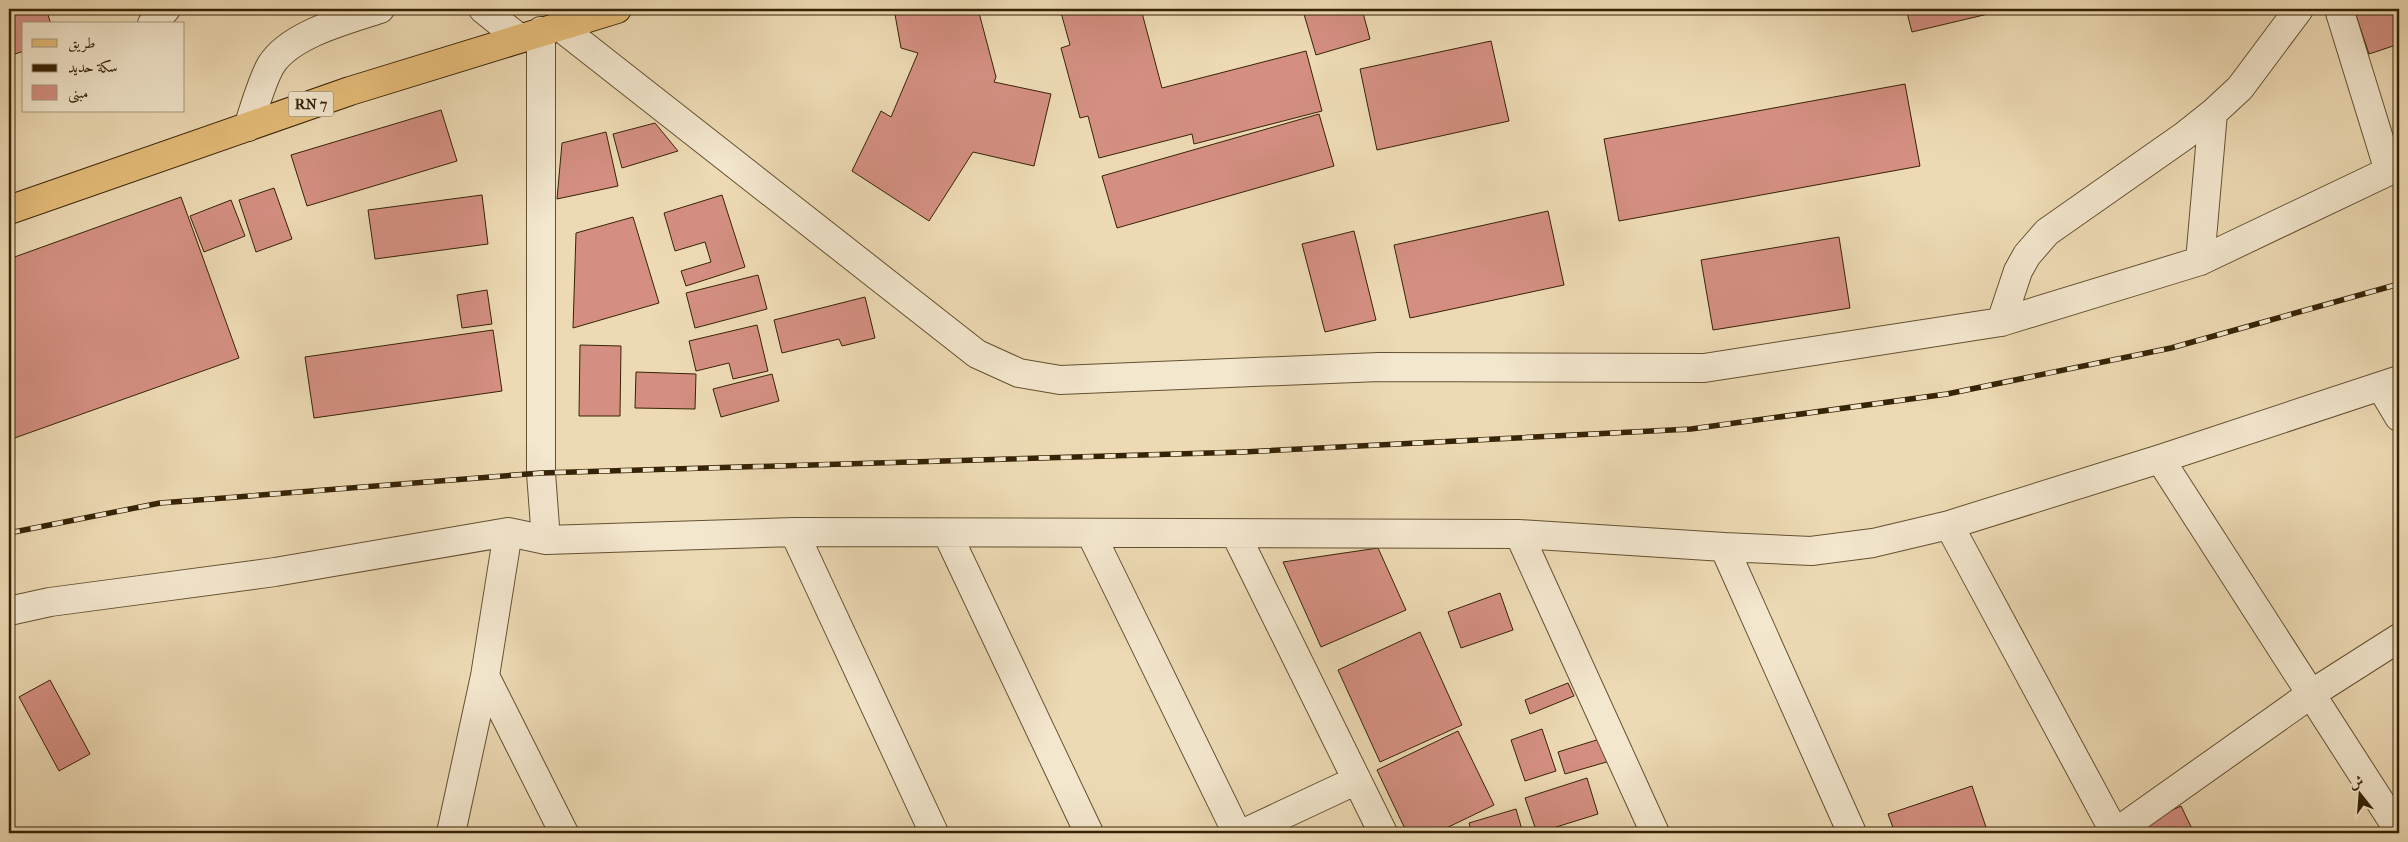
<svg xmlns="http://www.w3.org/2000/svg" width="2408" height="842" font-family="'IM FELL French Canon',Amiri,serif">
<rect width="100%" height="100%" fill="#eddab4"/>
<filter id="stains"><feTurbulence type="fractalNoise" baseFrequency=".004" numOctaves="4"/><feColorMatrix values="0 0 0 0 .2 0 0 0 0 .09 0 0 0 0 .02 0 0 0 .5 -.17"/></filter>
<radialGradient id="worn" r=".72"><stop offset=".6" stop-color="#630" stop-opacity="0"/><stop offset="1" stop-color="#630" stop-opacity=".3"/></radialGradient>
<path fill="#d48f82" stroke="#362305" d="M 9,9 L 46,9 L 51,24 L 24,24 L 24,51 L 9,56 Z
M 894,9 L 978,9 L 996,77 L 994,82 L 1051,94 L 1034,166 L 973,152 L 929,221 L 852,171 L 881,111 L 891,117 L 918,53 L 901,48 Z
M 1060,9 L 1141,9 L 1162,88 L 1306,51 L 1322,111 L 1194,144 L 1192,134 L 1099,158 L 1088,116 L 1080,118 L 1061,48 L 1070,45 Z
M 1310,9 L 1362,9 L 1370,39 L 1316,55 L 1303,11 Z
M 1906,9 L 2009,9 L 1912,32 Z
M 2354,9 L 2399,9 L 2399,44 L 2369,54 Z
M 1491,41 L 1509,121 L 1377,150 L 1360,69 Z
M 1905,84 L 1920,166 L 1619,221 L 1604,139 Z
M 441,110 L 457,161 L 307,206 L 291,155 Z
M 1319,114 L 1334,166 L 1117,228 L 1102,176 Z
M 655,123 L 678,151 L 622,168 L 613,134 Z
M 606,132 L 618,186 L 557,199 L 562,143 Z
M 274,188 L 292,239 L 256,252 L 239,200 Z
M 482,195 L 488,244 L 375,259 L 368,210 Z
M 722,195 L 745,267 L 686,286 L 681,271 L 711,262 L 705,242 L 675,251 L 664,213 Z
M 181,197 L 239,358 L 9,440 L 9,259 Z
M 231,200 L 245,236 L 204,252 L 190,216 Z
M 1548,211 L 1564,285 L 1410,318 L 1394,245 Z
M 633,217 L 659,303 L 573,328 L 576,233 Z
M 1354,231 L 1376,320 L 1325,332 L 1302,244 Z
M 1839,237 L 1850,308 L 1713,330 L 1701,260 Z
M 758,275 L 767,309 L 695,328 L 686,293 Z
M 487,290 L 492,324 L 462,328 L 457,295 Z
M 865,297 L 875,338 L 842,346 L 839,339 L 782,353 L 774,320 Z
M 757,325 L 768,371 L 733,379 L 729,363 L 696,371 L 689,341 Z
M 493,330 L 502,391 L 314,418 L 305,357 Z
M 580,345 L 621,346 L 620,416 L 579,416 Z
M 636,372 L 696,374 L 695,409 L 635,408 Z
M 772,374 L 779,401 L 721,417 L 713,389 Z
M 1378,548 L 1406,610 L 1321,647 L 1283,562 Z
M 1500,593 L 1513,630 L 1461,648 L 1448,612 Z
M 1420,632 L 1462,725 L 1380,762 L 1338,670 Z
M 50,680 L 90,754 L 59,771 L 19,697 Z
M 1568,683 L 1574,696 L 1530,714 L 1525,700 Z
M 1542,729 L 1556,771 L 1525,781 L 1511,740 Z
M 1458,731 L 1494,805 L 1436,833 L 1407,833 L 1377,770 Z
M 1603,738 L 1610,761 L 1565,774 L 1558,752 Z
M 1587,778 L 1598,814 L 1537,833 L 1525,798 Z
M 1972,786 L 1988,833 L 1895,833 L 1888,814 Z
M 2181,806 L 2194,833 L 2136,833 L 2133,828 Z
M 1516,809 L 1523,833 L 1472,833 L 1469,823 Z"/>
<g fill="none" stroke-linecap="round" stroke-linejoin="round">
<g stroke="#645131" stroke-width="30">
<path id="minor" d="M 483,9 L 519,38
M 2339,9 L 2389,171
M 152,24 L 166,9
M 559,26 L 977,354 L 1019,373 L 1060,380 L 1379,367 L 1704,368 L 2001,322 L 2200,261 L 2389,171 L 2399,164
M 541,31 L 541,473 L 546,540
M 248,127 C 254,109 262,80 271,65 C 290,34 347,20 380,9
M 2200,261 L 2213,113
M 2001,322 L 2018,271 L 2027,255 L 2047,232 L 2184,136 L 2213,113 L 2240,88 L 2299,9
M 2381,387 L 2399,417
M 2160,459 L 2399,831
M 1949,525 L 2115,833
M 508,532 L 485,676 L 564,833
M 794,532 L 934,833
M 947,533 L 1089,833
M 1091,534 L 1237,833
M 1236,535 L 1383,833
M 9,611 L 50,602 L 275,572 L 508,532 L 546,540 L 794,532 L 1519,534
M 451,833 L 485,676
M 1244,833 L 1357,780
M 1655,833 L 1519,534 L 1724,547
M 1852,833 L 1724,547 L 1811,551 L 1873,543 L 1949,525 L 2160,459 L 2399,380
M 2115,833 L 2311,694 L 2399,638"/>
</g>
<g stroke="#362305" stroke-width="30">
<path id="major" d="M 9,210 L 350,91 L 617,9"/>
</g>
<use href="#minor" stroke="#f3e7ce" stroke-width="28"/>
<use href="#major" stroke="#e6bd7a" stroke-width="28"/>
<g stroke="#362305" stroke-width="5.5">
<path id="rail" d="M 9,533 L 160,503 L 541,473 L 1243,452 L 1691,429 L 1947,394 L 2171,348 L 2399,284"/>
</g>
<use href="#rail" stroke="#f3e7ce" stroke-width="4" stroke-dasharray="11" stroke-linecap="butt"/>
</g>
<g text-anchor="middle" stroke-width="4.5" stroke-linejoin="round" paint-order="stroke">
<rect fill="#f3e7ce" stroke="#6f5e41" stroke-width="1" x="288.5" y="91.5" width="45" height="25" rx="4"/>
<g font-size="15" font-weight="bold" fill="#362305">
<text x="311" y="109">RN 7</text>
</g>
</g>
<rect width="2408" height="842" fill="none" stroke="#eddab4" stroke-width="30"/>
<rect x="10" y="10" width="2388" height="822" fill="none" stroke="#362305" stroke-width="2.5"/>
<rect x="15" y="15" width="2378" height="812" fill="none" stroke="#362305"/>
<rect x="22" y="22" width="162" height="90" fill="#f3e7ce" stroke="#a7997e"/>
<rect x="32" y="39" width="25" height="8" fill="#e6bd7a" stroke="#a7997e"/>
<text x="68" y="48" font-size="15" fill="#362305">طريق</text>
<rect x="32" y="64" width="25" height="8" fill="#362305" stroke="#a7997e"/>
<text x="68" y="72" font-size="15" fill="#362305">سكة حديد</text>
<rect x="32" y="85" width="25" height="15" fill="#d48f82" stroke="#a7997e"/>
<text x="68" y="98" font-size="15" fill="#362305">مبنى</text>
<g transform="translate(2360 794) rotate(343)" stroke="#f3e7ce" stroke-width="4" paint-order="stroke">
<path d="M0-4L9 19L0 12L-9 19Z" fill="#362305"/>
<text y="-8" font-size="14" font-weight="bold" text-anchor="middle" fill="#362305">ش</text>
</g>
<rect width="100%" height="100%" filter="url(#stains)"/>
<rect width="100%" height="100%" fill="url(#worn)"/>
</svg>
